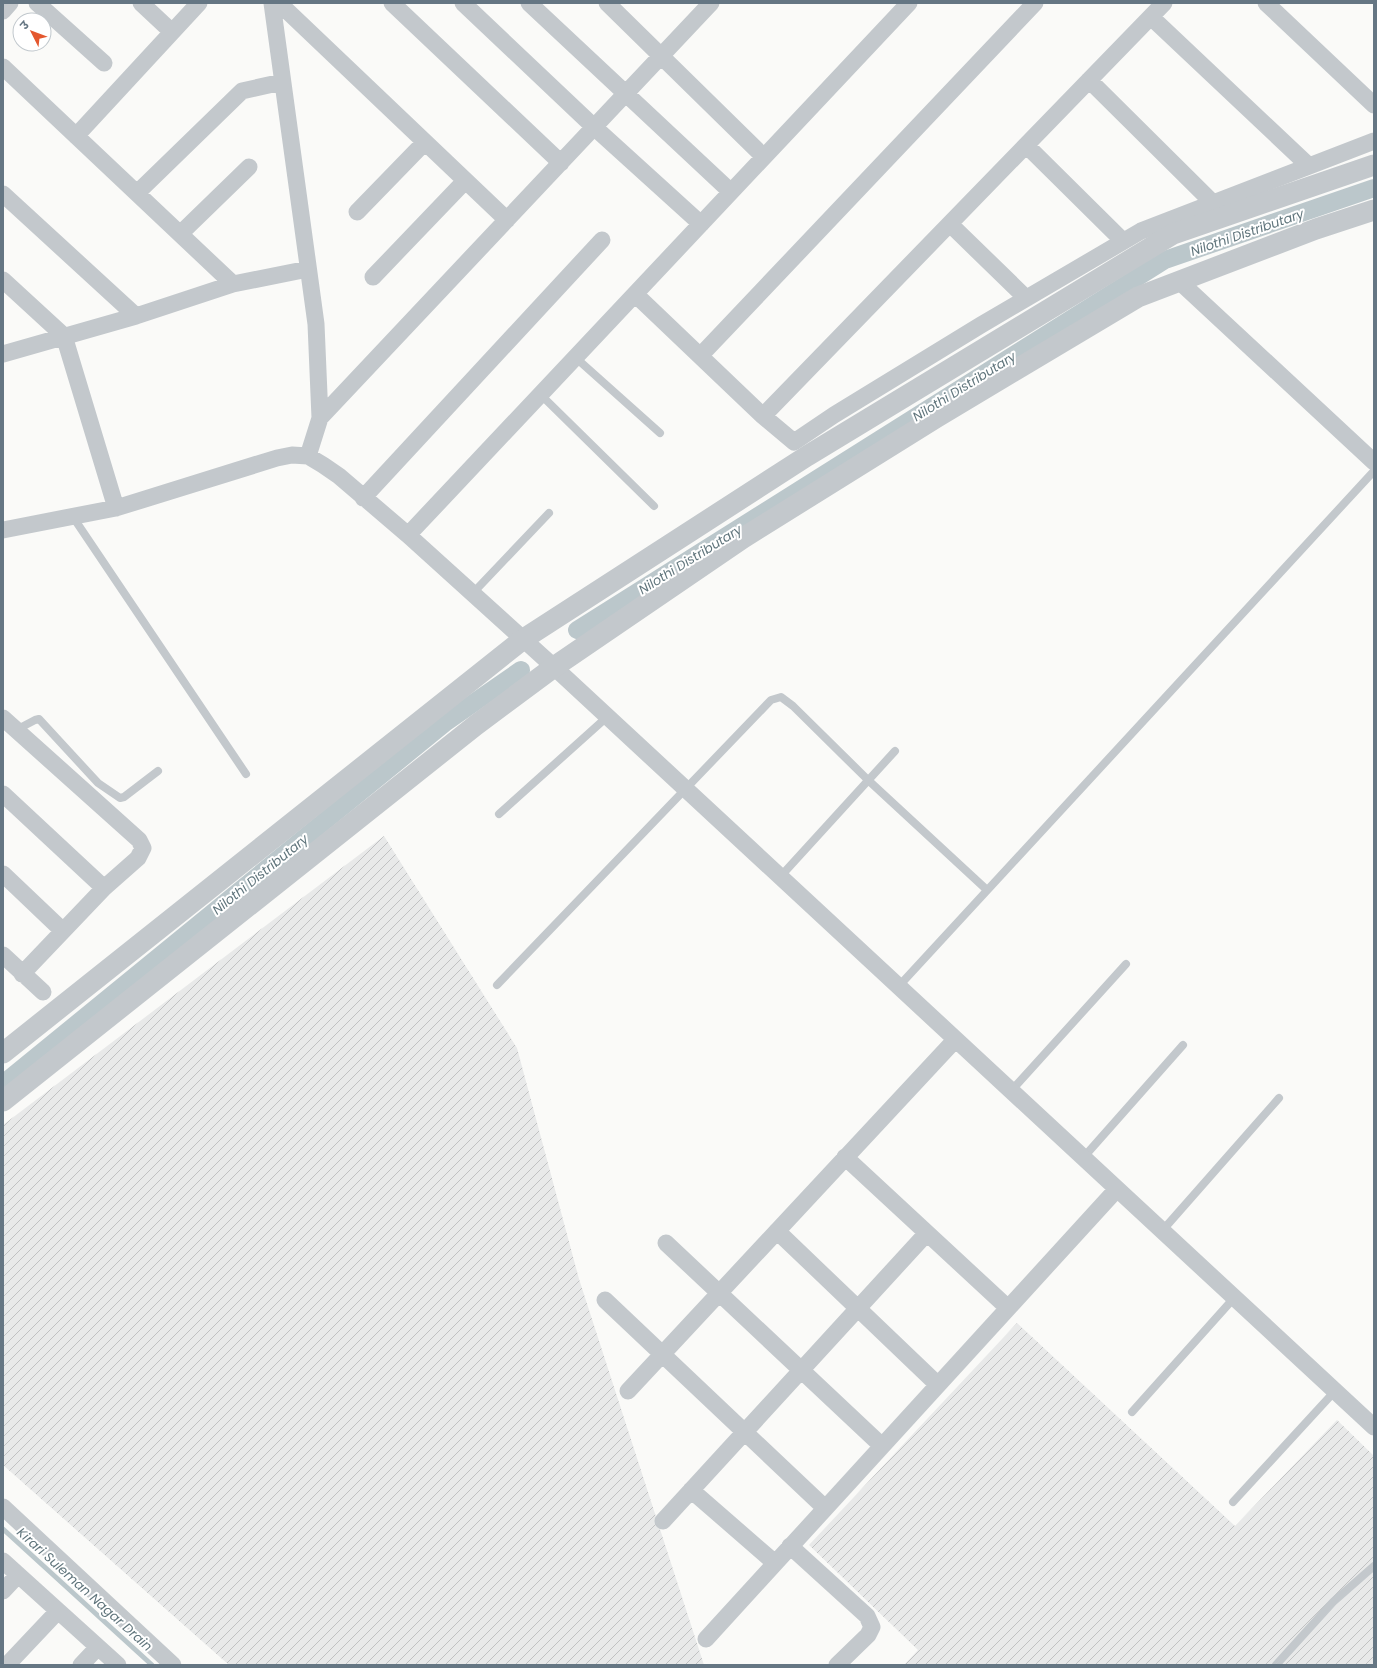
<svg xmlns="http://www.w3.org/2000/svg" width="1377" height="1668" font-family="Poppins,'Noto Sans Devanagari',sans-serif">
<defs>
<pattern id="industrial-furrows" width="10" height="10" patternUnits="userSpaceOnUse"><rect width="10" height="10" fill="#e8e9e9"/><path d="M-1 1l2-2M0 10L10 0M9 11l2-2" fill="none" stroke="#c0c1c2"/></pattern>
</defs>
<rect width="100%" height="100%" fill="#fafaf8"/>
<path fill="url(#industrial-furrows)" d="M 384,836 L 517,1048 L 579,1279 L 704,1665 L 229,1665 L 3,1465 L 3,1125 Z
M 1017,1323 L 1235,1526 L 1337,1420 L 1374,1456 L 1374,1665 L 904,1665 L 918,1650 L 809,1545 Z"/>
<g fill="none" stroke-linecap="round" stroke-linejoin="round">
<path stroke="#bbc7cb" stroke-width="5" d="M 3,1529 L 152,1665"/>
<path stroke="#bbc7cb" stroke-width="18" d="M 577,630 L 1165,260 L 1374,188
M 3,1084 L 446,722 L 521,670"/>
<path stroke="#c3c8cc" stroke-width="8" d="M 576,358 L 660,433
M 541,395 L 654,506
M 73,517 L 246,774
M 472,594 L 549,513
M 16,730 L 35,720 L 39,719 L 98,783 L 120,798 L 124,797 L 158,771
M 499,814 L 607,717
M 780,877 L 895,751
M 497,985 L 771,700 L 781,697 L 793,706 L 868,780 L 987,890
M 898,987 L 1374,471
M 1011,1091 L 1126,964
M 1083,1158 L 1183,1045
M 1162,1231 L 1279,1098
M 1132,1412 L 1234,1298
M 1233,1502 L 1335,1391
M 1276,1665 L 1333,1602 L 1374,1566"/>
<path stroke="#c3c8cc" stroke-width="17" d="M 37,3 L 104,63
M 141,3 L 172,32
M 272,3 L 316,324 L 320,418
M 279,3 L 507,220
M 392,3 L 561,163
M 463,3 L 594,127 L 701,224
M 529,3 L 731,192
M 607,3 L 764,157
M 1266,3 L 1374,105
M 3,11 L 10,3
M 1151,17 L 1309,166
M 3,67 L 233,284
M 1089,80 L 1213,203
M 76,136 L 199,3
M 1026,145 L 1123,241
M 137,193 L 242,91 L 282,82
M 3,194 L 136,316
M 357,212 L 425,142
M 950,224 L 1026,298
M 180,234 L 249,167
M 373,277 L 465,181
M 3,280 L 64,336 L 116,508
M 1179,281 L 1374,462
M 635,294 L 763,416 L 794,442 L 834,415 L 981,325 L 1141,231 L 1374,141
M 3,354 L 136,316 L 233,284 L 308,269
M 700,356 L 1035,3
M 763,416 L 1164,3
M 308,456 L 320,418 L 711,3
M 363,498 L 602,240
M 3,530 L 116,508 L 277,458 L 292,455 L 308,456 L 323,465 L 339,476 L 408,535 L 554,667 L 1374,1427
M 408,535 L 909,3
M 3,718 L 139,840 L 143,848 L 138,858 L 104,888 L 22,974
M 3,794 L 104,888
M 3,874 L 63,931
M 3,955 L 43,992
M 845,1157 L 1008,1308
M 777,1231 L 938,1385
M 666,1243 L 882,1446
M 605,1300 L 825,1508
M 628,1391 L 955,1040
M 691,1490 L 775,1563
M 3,1507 L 173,1665
M 663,1521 L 927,1233
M 790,1546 L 867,1616 L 872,1627 L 868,1635 L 837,1665
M 3,1561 L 118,1665
M 3,1591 L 18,1575
M 706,1639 L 1117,1189
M 7,1665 L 58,1611
M 81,1665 L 98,1647"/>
<path stroke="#c3c8cc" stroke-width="21" d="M 3,1053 L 522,640 L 807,456 L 1173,234 L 1374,165
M 3,1101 L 476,725 L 554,667 L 743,538 L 937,417 L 1138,297 L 1316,229 L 1374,210"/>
</g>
<g text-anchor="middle" stroke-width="4" stroke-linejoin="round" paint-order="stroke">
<g font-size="13" font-style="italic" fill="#60757c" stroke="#fff">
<text transform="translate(1247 232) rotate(-19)" y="5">Nilothi Distributary</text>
<text transform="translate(964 386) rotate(-32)" y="5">Nilothi Distributary</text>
<text transform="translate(690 559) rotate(-32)" y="5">Nilothi Distributary</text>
<text transform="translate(260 874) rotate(-39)" y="5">Nilothi Distributary</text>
<text transform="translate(85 1589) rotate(42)" y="5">Kirari Suleman Nagar Drain</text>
</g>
</g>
<rect width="1377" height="1668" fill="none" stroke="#657683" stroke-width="8"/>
<g transform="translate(32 32) rotate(312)"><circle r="19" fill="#ffffff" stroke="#c1c8cd"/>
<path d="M0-3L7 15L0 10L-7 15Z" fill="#e4572e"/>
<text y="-6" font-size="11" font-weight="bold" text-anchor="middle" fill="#657683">उ</text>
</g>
</svg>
